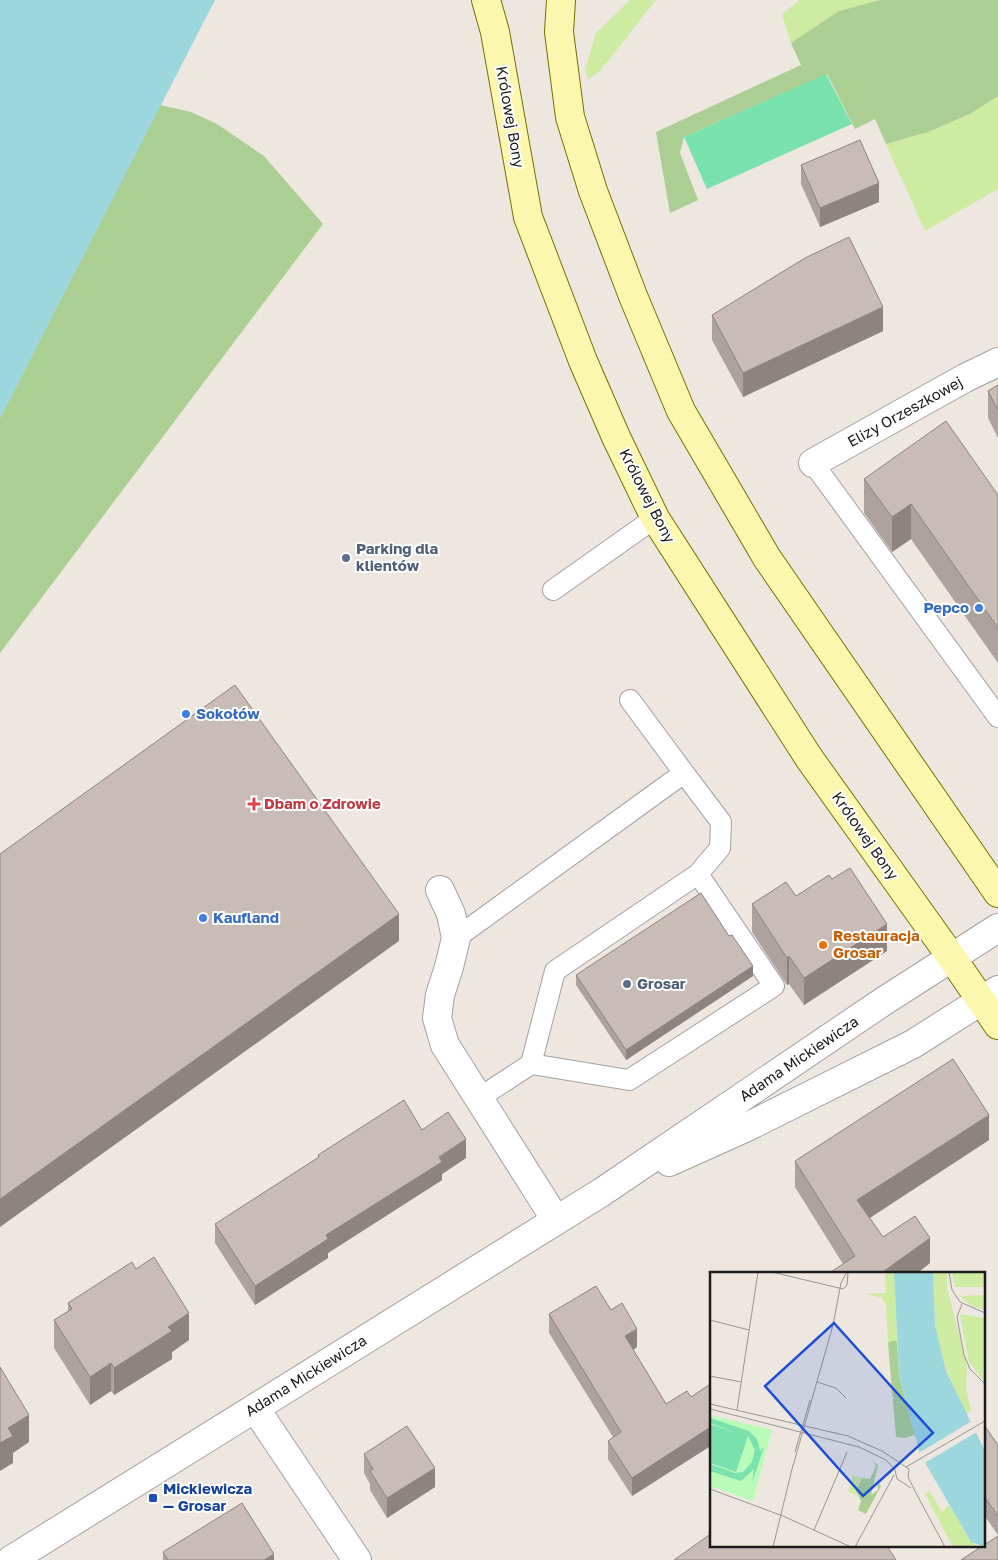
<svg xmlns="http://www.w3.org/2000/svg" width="998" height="1560" font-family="'Golos Text',sans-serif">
<rect width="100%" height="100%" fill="#ede7e0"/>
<path fill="#ceeba2" d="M 630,0 L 656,0 L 600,71 L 588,80 L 585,69 L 596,33 Z
M 800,0 L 880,0 L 839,11 L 791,43 L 782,14 Z
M 998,96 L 998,189 L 925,231 L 886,144 L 928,132 L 970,114 Z"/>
<path fill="#abcf92" d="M 880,0 L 998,0 L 998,96 L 970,114 L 928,132 L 886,144 L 875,119 L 855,129 L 827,74 L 684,137 L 680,153 L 698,200 L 670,213 L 656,132 L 801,65 L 791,43 L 839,11 Z
M 160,105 L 191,112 L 217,124 L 264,156 L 323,224 L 0,653 L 0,418 Z"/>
<path fill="#79e1ad" d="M 826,74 L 852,124 L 707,189 L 684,137 Z"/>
<path fill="#9dd7de" d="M 0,0 L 215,0 L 0,418 Z"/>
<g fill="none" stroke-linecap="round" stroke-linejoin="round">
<g stroke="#a2a2a2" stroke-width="22">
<path id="service" d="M 813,463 L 998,717
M 553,590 L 655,518
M 630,700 L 684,773
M 456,938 L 684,773 L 721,822 L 720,848 L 698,874
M 479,1098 L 531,1064 L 629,1080 L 774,986 L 698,874 L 555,971 L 531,1064"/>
</g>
<g stroke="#a2a2a2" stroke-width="30">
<path id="pedestrian" d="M 255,1408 L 357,1560"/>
</g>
<g stroke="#a2a2a2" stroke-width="30">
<path id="minor" d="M 813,463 L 965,378 L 998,362
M 440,890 L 451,914 L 456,938 L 449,967 L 440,995 L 437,1018 L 445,1045 L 556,1220"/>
</g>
<g stroke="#a2a2a2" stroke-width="30">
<path id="tertiary" d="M 669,1162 L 747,1127 L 913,1044 L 998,990
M 11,1560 L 602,1192 L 884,1001 L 998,928"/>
</g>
<g stroke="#747300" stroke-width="30">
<path id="secondary" d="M 486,0 L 495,32 L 528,217 L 583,361 L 616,437 L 655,518 L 809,758 L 952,958 L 998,1025
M 561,0 L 559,32 L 570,117 L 593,191 L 633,296 L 681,411 L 767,558 L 998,893"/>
</g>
<use href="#service" stroke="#fff" stroke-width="20"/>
<use href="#pedestrian" stroke="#fff" stroke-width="28"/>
<use href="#minor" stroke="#fff" stroke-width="28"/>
<use href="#tertiary" stroke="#fff" stroke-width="28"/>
<use href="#secondary" stroke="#fcf7af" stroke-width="28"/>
</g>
<path fill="#ada29d" d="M 801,165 L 879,202 L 820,227 L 801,184 Z
M 712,315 L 883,331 L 743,397 L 712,340 Z
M 998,385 L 998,438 L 988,418 L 988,391 Z
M 864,479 L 998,495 L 998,663 L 911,539 L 892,552 L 864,513 Z
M 796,896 L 887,951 L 804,1005 L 789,984 L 787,985 L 752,932 L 752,904 Z
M 729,936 L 753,976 L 626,1060 L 576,985 L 576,975 Z
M 422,1130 L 466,1158 L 442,1174 L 442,1180 L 328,1253 L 328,1258 L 255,1305 L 215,1243 L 215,1224 L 318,1158 L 318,1155 Z
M 989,1140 L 870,1218 L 883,1237 L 930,1263 L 916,1274 L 831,1274 L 831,1272 L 843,1264 L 795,1187 L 795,1161 Z
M 136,1269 L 189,1340 L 172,1352 L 172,1359 L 114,1395 L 111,1391 L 90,1405 L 54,1348 L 54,1320 L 68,1311 L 68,1303 Z
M 611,1310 L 637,1347 L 633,1350 L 666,1404 L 691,1397 L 712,1383 L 712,1445 L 632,1496 L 608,1459 L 608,1441 L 613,1437 L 549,1333 L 549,1314 Z
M 984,1425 L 998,1445 L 998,1535 L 984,1515 Z
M 364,1454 L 435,1487 L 387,1518 L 370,1490 L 370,1484 L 364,1473 Z
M 163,1552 L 274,1560 L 163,1560 Z"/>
<path fill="#8d847f" d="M 879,183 L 879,202 L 820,227 L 820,208 Z
M 883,307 L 883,331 L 743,397 L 743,373 Z
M 911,504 L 911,539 L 892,552 L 892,517 Z
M 399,914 L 399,941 L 0,1227 L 0,1199 Z
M 887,924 L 887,951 L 804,1005 L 804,978 Z
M 789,956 L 789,984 L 787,985 L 787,958 Z
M 753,966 L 753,976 L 626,1060 L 626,1050 Z
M 989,1115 L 989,1140 L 857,1226 L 857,1200 Z
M 466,1139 L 466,1158 L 442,1174 L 442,1180 L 328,1253 L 328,1258 L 255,1305 L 255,1286 L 326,1235 Z
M 930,1238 L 930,1263 L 916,1274 L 880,1274 Z
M 189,1313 L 189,1340 L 172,1352 L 172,1359 L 114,1395 L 114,1368 L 168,1327 Z
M 637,1329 L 637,1347 L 625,1355 L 625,1336 Z
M 111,1363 L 111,1391 L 90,1405 L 90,1377 Z
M 29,1415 L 29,1442 L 13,1453 L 13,1463 L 0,1471 L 0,1443 L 8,1428 Z
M 712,1426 L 712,1445 L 632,1496 L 632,1478 Z
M 435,1468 L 435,1487 L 387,1518 L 387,1498 Z
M 274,1554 L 274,1560 L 264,1560 Z"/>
<path fill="#c9bcb6" stroke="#8d847f" d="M 860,140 L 879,183 L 820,208 L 801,165 Z
M 849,237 L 883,307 L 743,373 L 712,315 L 805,258 Z
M 998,385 L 998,410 L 988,391 Z
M 946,421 L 998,495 L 998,628 L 911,504 L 892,517 L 864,479 Z
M 235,685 L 399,914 L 0,1199 L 0,854 Z
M 850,868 L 887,924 L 804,978 L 789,956 L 787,958 L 752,904 L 786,882 L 796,896 L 829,875 L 832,879 Z
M 701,893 L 729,936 L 732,935 L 753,966 L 626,1050 L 576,975 Z
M 953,1059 L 989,1115 L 857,1200 L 883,1237 L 915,1216 L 930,1238 L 880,1274 L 832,1274 L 831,1272 L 855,1256 L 795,1161 Z
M 404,1100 L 422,1130 L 448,1112 L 466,1139 L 439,1157 L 442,1162 L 326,1235 L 328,1239 L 255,1286 L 215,1224 L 319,1157 L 318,1155 Z
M 154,1257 L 189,1313 L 168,1327 L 172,1331 L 114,1368 L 111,1363 L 90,1377 L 54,1320 L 72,1309 L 68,1303 L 132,1262 L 136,1269 Z
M 596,1286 L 611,1310 L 622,1303 L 637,1329 L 625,1336 L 666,1404 L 687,1391 L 691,1397 L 712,1383 L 712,1426 L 632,1478 L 608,1441 L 621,1432 L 549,1314 Z
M 0,1367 L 29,1415 L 8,1428 L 13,1436 L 0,1443 Z
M 984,1425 L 998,1445 L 998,1516 L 984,1496 Z
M 407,1426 L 435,1468 L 387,1498 L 370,1471 L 373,1469 L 364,1454 Z
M 242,1503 L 274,1554 L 264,1560 L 168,1560 L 163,1552 Z
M 712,1533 L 712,1546 L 887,1546 L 896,1560 L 674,1560 Z
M 998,1536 L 998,1560 L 961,1560 L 982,1546 L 984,1546 L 984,1545 Z"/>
<g fill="#5c6f8a" stroke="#fff" stroke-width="2">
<circle cx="346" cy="558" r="5"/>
<circle cx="627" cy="984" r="5"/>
</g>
<g fill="#3f7fe0" stroke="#fff" stroke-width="2">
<circle cx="979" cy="608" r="5"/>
<circle cx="186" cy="714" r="5"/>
<circle cx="203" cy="918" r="5"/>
</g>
<path fill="#e0444e" stroke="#fff" stroke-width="2" d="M251.5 796.5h5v5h5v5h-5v5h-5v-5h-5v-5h5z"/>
<circle fill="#e8710a" stroke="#fff" stroke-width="2" cx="823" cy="945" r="5"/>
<rect fill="#1a4fb4" stroke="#fff" stroke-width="2" x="148" y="1493" width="10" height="10" rx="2.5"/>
<g text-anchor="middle" stroke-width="4" stroke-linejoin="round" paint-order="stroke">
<g font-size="15" fill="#1b1b1b" stroke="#fff">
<text transform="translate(510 117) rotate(80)" y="5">Królowej Bony</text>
<text transform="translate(905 412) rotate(-29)" y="5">Elizy Orzeszkowej</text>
<text transform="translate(647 496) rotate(63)" y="5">Królowej Bony</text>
<text transform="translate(865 836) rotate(55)" y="5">Królowej Bony</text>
<text transform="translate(799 1059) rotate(-34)" y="5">Adama Mickiewicza</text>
<text transform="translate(306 1376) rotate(-32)" y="5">Adama Mickiewicza</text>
</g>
<g font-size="15" font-weight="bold" fill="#4e5e75" stroke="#fff" text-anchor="start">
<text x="356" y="554">Parking dla<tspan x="356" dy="17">klientów</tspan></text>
<text x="637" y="989">Grosar</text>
</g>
<g font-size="15" font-weight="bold" fill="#366cbe" stroke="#fff" text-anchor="start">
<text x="969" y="613" text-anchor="end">Pepco</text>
<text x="196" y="719">Sokołów</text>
<text x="213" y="923">Kaufland</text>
</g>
<g font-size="15" font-weight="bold" fill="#be3a42" stroke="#fff" text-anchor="start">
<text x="264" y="809">Dbam o Zdrowie</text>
</g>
<g font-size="15" font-weight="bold" fill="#c56008" stroke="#fff" text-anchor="start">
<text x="833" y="941">Restauracja<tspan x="833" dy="17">Grosar</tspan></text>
</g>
<g font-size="15" font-weight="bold" fill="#164399" stroke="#fff" text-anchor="start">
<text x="163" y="1494">Mickiewicza<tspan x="163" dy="17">— Grosar</tspan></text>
</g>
</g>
<g transform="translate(710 1272)">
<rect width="275" height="275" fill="#ede7e0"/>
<path d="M 175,0 L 184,0 L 187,70 L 178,71 L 176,33 L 172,26 L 156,22 L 176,21 ZM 223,0 L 237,0 L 237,16 L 257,94 L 256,116 L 261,139 L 256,141 L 236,99 L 225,53 ZM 242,0 L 275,0 L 275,15 L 245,15 ZM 275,23 L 275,38 L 262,34 L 250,24 ZM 250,42 L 275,46 L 275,110 L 259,90 ZM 143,203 L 152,206 L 146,223 L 138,219 ZM 220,219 L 232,240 L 239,233 L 261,270 L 268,275 L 243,275 L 215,222 Z" fill="#ceeba2"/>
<path d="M 184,68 L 187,70 L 189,104 L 205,163 L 194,166 L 186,165 L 178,71 ZM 162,188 L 168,193 L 161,223 L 168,218 L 167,209 L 171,214 L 156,242 L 148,238 L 151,229 L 146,219 L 152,206 L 160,207 L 166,194 Z" fill="#abcf92"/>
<path d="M 0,143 L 62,158 L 43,229 L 0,214 Z" fill="#bbfbb8"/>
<path d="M 0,146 L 39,159 L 47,167 L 50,179 L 54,175 L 42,211 L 44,197 L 31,209 L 0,199 L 0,192 L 25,201 L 33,200 L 42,190 L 45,178 L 38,164 L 26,200 L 0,191 L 0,152 L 30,162 L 0,151 Z" fill="#79e1ad"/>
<path d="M 184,0 L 223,0 L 225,53 L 236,99 L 275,179 L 275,275 L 261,270 L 210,182 L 189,104 Z" fill="#9dd7de"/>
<path d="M 262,149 L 267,160 L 213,192 L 207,182 Z" fill="#ede7e0"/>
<path fill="none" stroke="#999591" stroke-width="1" d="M 62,0 L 133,17M 239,0 L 242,18 L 250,30 L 275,41M 133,17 L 137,13 L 138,0M 252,32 L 247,45 L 254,83 L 260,97 L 275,112M 0,48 L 39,58M 0,104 L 31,110M 107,110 L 126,116 L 136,126M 0,132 L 138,164 L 172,179 L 199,197 L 198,205 L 206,221 L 235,275M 0,137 L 149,175 L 176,188 L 185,198M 27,138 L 48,0M 85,180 L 100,128M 83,194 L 123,53 L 131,11 L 137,0M 196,195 L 275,149M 185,198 L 187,207 L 201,216M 0,217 L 73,244 L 141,275M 104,258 L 137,180M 63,275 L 83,193M 145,275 L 184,203"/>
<path fill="#1d4ed8" fill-opacity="0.15" stroke="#1d4ed8" stroke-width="2.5" d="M 124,51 L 223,161 L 153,224 L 55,114 Z"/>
<rect width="275" height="275" fill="none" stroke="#1b1b1b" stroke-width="2.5"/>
</g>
</svg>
